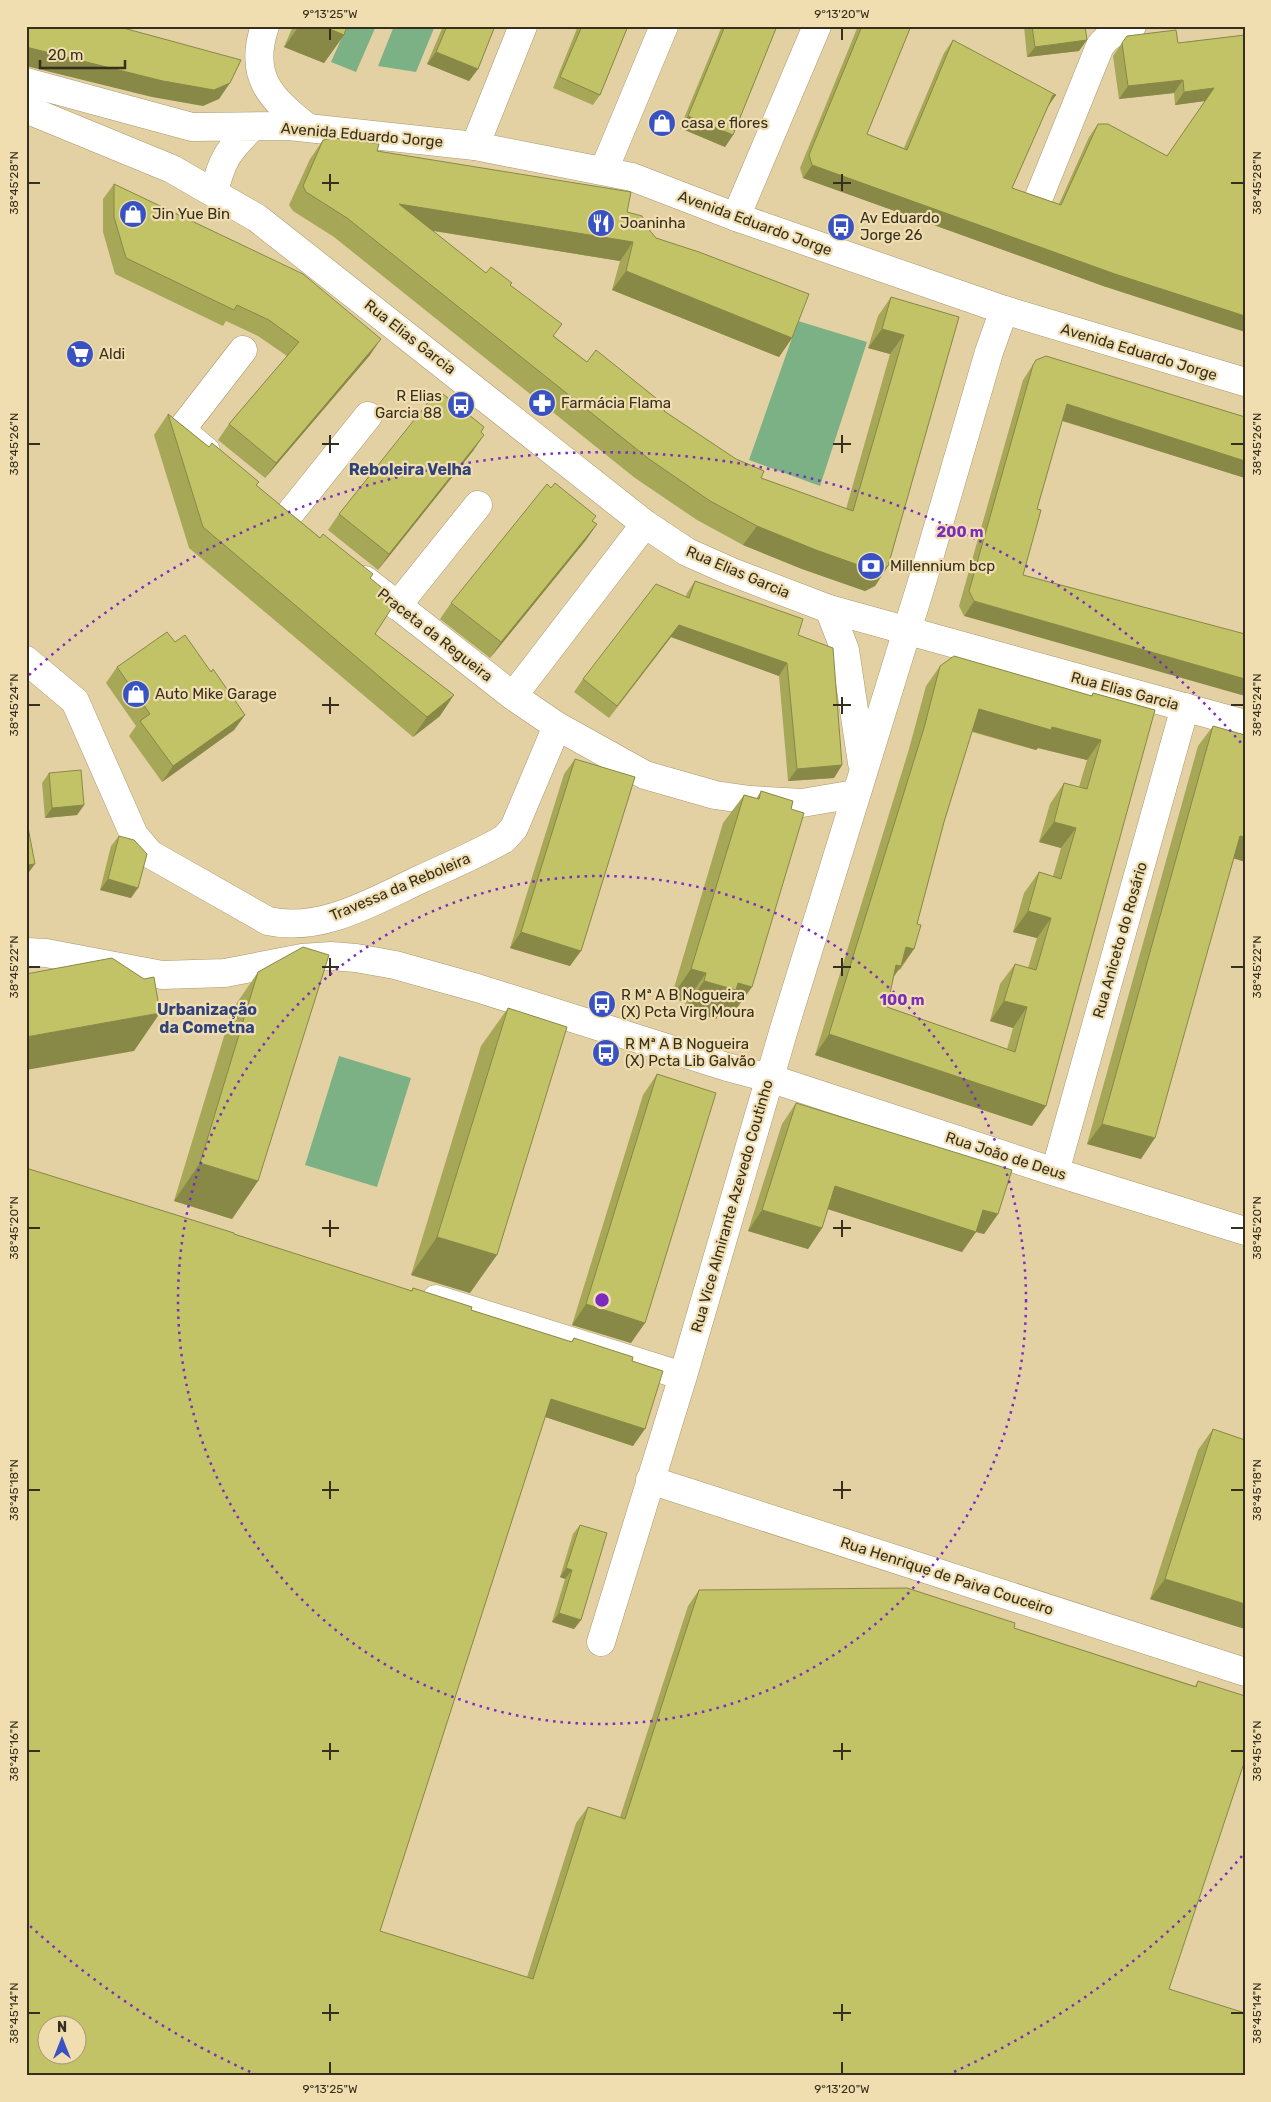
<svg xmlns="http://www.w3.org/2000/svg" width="1271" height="2102" font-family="Rubik,sans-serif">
<rect width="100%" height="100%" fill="#e3d1a3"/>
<path fill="#7cb185" d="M 347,26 L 376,26 L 356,72 L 331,62 Z
M 394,26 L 435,26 L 416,72 L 378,66 Z
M 798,321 L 867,342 L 820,486 L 749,460 Z
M 339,1056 L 411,1078 L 377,1187 L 305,1165 Z"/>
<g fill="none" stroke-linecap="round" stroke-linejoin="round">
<g stroke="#aa986c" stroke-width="29">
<path id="minor" d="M 265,26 C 248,76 270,98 307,127
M 475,146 L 523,26
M 604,170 L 664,26
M 1039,197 L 1100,46 C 1109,34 1118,30 1132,26
M 736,217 L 817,26
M 206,451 L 181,430 L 243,350
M 287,517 L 368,416
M 365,580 L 513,696 L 557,726 L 645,775 L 715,795 L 750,800 L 802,803 L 855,794
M 397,606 L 478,505
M 829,609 L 845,650 L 862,763
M 26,660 L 75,701 L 134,835 L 150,854 L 268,921 C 321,933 374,901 421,879 C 449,866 478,854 504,839 L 514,828 L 557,726
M 513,696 L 645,524
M 26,952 L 46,953 L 162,975 L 225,973 L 302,958 L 331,956 L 356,958 L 395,965 L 477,988 L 727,1067 L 769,1078 L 1055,1172 L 1245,1231
M 1055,1172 L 1185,707
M 436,1299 L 683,1376
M 650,1480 L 1245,1672
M 601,1642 L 683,1376 L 784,1029 L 922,582 L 989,352 L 1004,310"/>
</g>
<g stroke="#aa986c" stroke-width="29">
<path id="major" d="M 26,82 L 192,127 L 289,126 L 475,146 L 632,177 L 736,217 L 1004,310 L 1245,382
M 26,109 L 172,169 L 257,218 L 645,524 L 687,552 L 732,572 L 829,609 L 1245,724
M 214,192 C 222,159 228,151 252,127"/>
</g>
<use href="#minor" stroke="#fff" stroke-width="28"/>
<use href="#major" stroke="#fff" stroke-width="28"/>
</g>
<path fill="#a7a758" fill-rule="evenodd" d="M 293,26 L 347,26 L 344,35 L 324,63 L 284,47 Z
M 443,26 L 495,26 L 478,69 L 469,81 L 427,64 Z
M 578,26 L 628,26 L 600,95 L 593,105 L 553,88 Z
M 722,26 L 777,26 L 733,135 L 725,147 L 680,128 Z
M 858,26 L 911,26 L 867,134 L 904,148 L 944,53 L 953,40 L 1048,106 L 1012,188 L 1059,204 L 1089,137 L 1098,124 L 1167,156 L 1205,101 L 1175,105 L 1174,93 L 1119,99 L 1113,56 L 1122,43 L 1178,43 L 1245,35 L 1106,287 L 803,178 L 800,168 Z
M 1024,26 L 1085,26 L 1079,51 L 1027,57 Z
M 323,140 L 377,151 L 627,212 L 646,226 L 656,238 L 792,338 L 779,357 L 612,290 L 620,261 L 433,231 L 486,273 L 510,285 L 554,336 L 587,362 L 664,411 L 761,478 L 846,509 L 890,354 L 868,348 L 878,316 L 891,297 L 959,317 L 888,566 L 875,586 L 865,591 L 802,569 L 743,545 L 697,520 L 635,478 L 334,237 L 293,211 L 289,205 L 310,159 Z
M 114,184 L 370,355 L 265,478 L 218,440 L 229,424 L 287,356 L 258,336 L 226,321 L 223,326 L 115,274 L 103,232 L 103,199 Z
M 1036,360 L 1243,416 L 1245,413 L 1245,478 L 1062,420 L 1037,509 L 1041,510 L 964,616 L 959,606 L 1023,380 Z
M 168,414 L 370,578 L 375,634 L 440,716 L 413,737 L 189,548 L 154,435 Z
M 481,432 L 473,451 L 378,570 L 328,530 L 339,514 Z
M 592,521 L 597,524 L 586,540 L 490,658 L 440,619 L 451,603 Z
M 695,581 L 798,635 L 842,765 L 834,778 L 788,781 L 779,676 L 671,637 L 609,718 L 574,692 L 583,679 L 686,596 L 687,593 Z
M 175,642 L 211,672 L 245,715 L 234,730 L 162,782 L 129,736 L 136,726 L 106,683 L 117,667 Z
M 940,666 L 1091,696 L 1093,693 L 1155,710 L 1032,1126 L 815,1055 L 909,749 L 926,686 ZM 972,732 L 1036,750 L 1038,748 L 1087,760 L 1079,787 L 1064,783 L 1050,804 L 1039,842 L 1061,848 L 1053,876 L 1039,872 L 1024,893 L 1013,932 L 1037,938 L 1028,968 L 1015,964 L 1000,984 L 990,1021 L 1013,1028 L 1007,1049 L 887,1007 L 894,976 L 898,969 L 900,970 L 914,949 L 917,924 L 944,822 Z
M 1213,726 L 1234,859 L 1141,1159 L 1087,1144 L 1198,746 Z
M 575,759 L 570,966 L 510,948 L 564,774 Z
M 49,773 L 84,805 L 77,815 L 45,818 L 42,783 Z
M 761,791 L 732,1015 L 721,1012 L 716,1019 L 684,1009 L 686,1002 L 671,998 L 723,823 L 744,795 L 756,799 Z
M 119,836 L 131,898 L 100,890 L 111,846 Z
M 258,972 L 258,1181 L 232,1219 L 174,1201 L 232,1010 Z
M 508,1008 L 470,1293 L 411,1275 L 481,1046 Z
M 657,1074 L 631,1343 L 572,1325 L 643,1095 Z
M 796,1103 L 998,1214 L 984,1234 L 976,1232 L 962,1252 L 828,1209 L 822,1228 L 808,1249 L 748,1231 L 782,1124 Z
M 234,1234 L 411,1291 L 413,1288 L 471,1310 L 571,1342 L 574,1338 L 632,1361 L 633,1446 L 545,1417 L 380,1931 L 527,1977 L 576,1823 L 588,1807 L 620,1817 L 688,1606 L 699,1590 L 1014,1628 L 1195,1686 L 1198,1681 L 1169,1989 L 26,2076 Z
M 1213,1429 L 1245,1629 L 1150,1599 L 1198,1450 Z
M 580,1525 L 581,1620 L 574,1629 L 552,1622 L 565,1579 L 560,1577 L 573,1534 Z"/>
<path fill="#888847" d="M 299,26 L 323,26 L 344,35 L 324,63 L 284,47 Z
M 1087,40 L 1079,51 L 1027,57 L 1035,47 Z
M 26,47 L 230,83 L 219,99 L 203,106 L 152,97 L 26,66 Z
M 436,52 L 478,69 L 469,81 L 427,64 Z
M 1183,80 L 1174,93 L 1119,99 L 1128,86 Z
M 1214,88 L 1205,101 L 1175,105 L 1184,92 Z
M 1053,95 L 1056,95 L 1047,108 Z
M 688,116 L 733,135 L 725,147 L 680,128 Z
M 812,165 L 1245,316 L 1245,332 L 1106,287 L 803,178 Z
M 399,204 L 633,242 L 620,261 L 386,223 Z
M 626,271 L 792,338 L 779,357 L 612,290 Z
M 882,329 L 904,335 L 890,354 L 868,348 Z
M 381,339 L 370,355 L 265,478 L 276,463 Z
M 1067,404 L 1245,461 L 1245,478 L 1056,419 Z
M 484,435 L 473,451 L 378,570 L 389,554 Z
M 597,524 L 586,540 L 490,658 L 501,642 Z
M 757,526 L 888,566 L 875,586 L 865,591 L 802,569 L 743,545 Z
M 974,601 L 1245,679 L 1245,696 L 964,616 Z
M 679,625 L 787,663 L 779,676 L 671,637 L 609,718 Z
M 454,695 L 440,716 L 413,737 L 427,717 Z
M 979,709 L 1052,727 L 1101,740 L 1087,760 L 1038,748 L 1036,750 L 965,729 Z
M 245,715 L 234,730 L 162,782 L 173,766 Z
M 842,765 L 834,778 L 788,781 L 797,769 Z
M 84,805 L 77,815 L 45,818 L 52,808 Z
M 1054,822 L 1076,828 L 1061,848 L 1039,842 Z
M 1240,836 L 1245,837 L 1245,862 L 1226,856 Z
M 35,864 L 26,876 L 26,865 Z
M 108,879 L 138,888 L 131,898 L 100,890 Z
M 1028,911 L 1051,918 L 1037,938 L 1013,932 Z
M 521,932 L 581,951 L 570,966 L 510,948 Z
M 906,947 L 914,949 L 886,987 L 894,968 Z
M 691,969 L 706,973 L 686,1002 L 671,998 Z
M 704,981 L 738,983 L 752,987 L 732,1015 L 721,1012 L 716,1019 L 684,1009 Z
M 1004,1001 L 1027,1007 L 1013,1028 L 990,1021 Z
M 160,1013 L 134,1051 L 26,1070 L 26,1037 Z
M 829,1034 L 1046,1106 L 1032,1126 L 815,1055 Z
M 1102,1124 L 1155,1138 L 1141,1159 L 1087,1144 Z
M 200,1163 L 258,1181 L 232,1219 L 174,1201 Z
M 835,1186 L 983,1210 L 998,1214 L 984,1234 L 976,1232 L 962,1252 L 821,1207 Z
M 762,1210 L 822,1228 L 808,1249 L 748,1231 Z
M 437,1237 L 497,1255 L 470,1293 L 411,1275 Z
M 586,1304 L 645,1323 L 631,1343 L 572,1325 Z
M 551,1399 L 645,1429 L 633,1446 L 539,1415 Z
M 566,1568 L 572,1570 L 565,1579 L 560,1577 Z
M 1165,1579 L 1245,1604 L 1245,1629 L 1150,1599 Z
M 559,1613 L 581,1620 L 574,1629 L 552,1622 Z"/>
<path fill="#c2c266" stroke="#888847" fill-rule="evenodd" d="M 26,26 L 116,26 L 241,60 L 230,83 L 214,90 L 163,81 L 26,47 Z
M 323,26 L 347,26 L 344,35 Z
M 447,26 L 495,26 L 478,69 L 436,52 Z
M 582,26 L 628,26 L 600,95 L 560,77 Z
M 725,26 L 777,26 L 733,135 L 688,116 Z
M 862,26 L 911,26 L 867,134 L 907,150 L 953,40 L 1056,95 L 1053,95 L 1012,188 L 1061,205 L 1098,124 L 1108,124 L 1167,156 L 1214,88 L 1184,92 L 1183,80 L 1128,86 L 1122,43 L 1127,36 L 1176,30 L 1178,43 L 1245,35 L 1245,316 L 1115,274 L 812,165 L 809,155 Z
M 1032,26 L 1085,26 L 1087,40 L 1035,47 Z
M 333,138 L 379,144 L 377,151 L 631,192 L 627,212 L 642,216 L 646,226 L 656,238 L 699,252 L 809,294 L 792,338 L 626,271 L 633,242 L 399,204 L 486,273 L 491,267 L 512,283 L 510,285 L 562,324 L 553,336 L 587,362 L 596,350 L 667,407 L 664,411 L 736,459 L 764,471 L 761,478 L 853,511 L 904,335 L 882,329 L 891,297 L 959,317 L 888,566 L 878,572 L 816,550 L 757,526 L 710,501 L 649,459 L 347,218 L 306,192 L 303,186 L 323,140 Z
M 114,184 L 303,274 L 381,339 L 276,463 L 229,424 L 299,342 L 269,320 L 237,305 L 234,310 L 126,258 L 114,217 Z
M 1046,356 L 1245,417 L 1245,461 L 1067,404 L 1037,509 L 1041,510 L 1023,575 L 1245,634 L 1245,679 L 974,601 L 969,591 L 1033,365 L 1036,360 Z
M 443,394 L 484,427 L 481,432 L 484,435 L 389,554 L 339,514 L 434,395 L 439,399 Z
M 168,414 L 209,447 L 212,443 L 259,482 L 256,485 L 320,538 L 323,534 L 373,574 L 370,578 L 397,600 L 375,634 L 454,695 L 427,717 L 203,527 Z
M 555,483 L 596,516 L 592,521 L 597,524 L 501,642 L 451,603 L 547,484 L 551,488 Z
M 695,581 L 803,619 L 798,635 L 833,648 L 842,765 L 797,769 L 787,663 L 679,625 L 617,706 L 583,679 L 656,584 L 689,598 Z
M 167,632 L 175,642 L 185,635 L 211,672 L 213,669 L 245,715 L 173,766 L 140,721 L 150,714 L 117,667 Z
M 954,656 L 1092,696 L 1093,693 L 1155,710 L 1046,1106 L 829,1034 L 924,728 L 940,666 ZM 979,709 L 1051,730 L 1052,727 L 1101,740 L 1087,789 L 1064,783 L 1054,822 L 1076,828 L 1061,879 L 1039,872 L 1028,911 L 1051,918 L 1036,970 L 1015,964 L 1004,1001 L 1027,1007 L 1015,1052 L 887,1007 L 896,965 L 901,966 L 906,947 L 914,949 L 921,925 L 917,924 L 944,822 Z
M 1213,726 L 1245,735 L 1245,837 L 1240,836 L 1155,1138 L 1102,1124 Z
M 575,759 L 635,777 L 581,951 L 521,932 Z
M 81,770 L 84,805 L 52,808 L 49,773 Z
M 761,791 L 793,801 L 791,809 L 804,813 L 752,987 L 738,983 L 736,990 L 704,981 L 706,973 L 691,969 L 744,795 L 759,799 Z
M 26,817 L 35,864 L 26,865 Z
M 119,836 L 134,840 L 147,854 L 138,888 L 108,879 Z
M 303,947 L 329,955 L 258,1181 L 200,1163 L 258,972 Z
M 112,958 L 144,979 L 154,977 L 160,1013 L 26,1037 L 26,974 Z
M 508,1008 L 567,1027 L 497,1255 L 437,1237 Z
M 657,1074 L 716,1093 L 645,1323 L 586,1304 Z
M 796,1103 L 1012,1170 L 998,1214 L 983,1210 L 976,1232 L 835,1186 L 822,1228 L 762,1210 Z
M 26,1168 L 234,1233 L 234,1234 L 412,1291 L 413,1288 L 472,1307 L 471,1310 L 572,1342 L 574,1338 L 633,1357 L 632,1361 L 663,1371 L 645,1429 L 551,1399 L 380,1931 L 533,1979 L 588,1807 L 625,1819 L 699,1590 L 907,1588 L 1015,1623 L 1014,1628 L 1196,1687 L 1198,1681 L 1245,1696 L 1245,1760 L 1169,1989 L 1245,2013 L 1245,2076 L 26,2076 ZM 48,2024 L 78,2024 L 78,2054 L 48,2054 Z
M 1213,1429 L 1245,1440 L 1245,1604 L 1165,1579 Z
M 580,1525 L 607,1533 L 581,1620 L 559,1613 L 572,1570 L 566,1568 Z"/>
<path fill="none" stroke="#362f1d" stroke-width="2" d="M 330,28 L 330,40M 842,28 L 842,40M 330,174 L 330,191M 842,174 L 842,191M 28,183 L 40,183M 322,183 L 339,183M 833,183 L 851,183M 1231,183 L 1244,183M 330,435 L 330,453M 842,435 L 842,453M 28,444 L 40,444M 322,444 L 339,444M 833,444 L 851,444M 1231,444 L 1244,444M 330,697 L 330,714M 842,697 L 842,714M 28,705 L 40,705M 322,705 L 339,705M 833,705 L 851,705M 1231,705 L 1244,705M 330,958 L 330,976M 842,958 L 842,976M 28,967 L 40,967M 322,967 L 339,967M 833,967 L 851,967M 1231,967 L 1244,967M 330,1220 L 330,1237M 842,1220 L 842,1237M 28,1228 L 40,1228M 322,1228 L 339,1228M 833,1228 L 851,1228M 1231,1228 L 1244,1228M 330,1481 L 330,1499M 842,1481 L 842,1499M 28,1490 L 40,1490M 322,1490 L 339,1490M 833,1490 L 851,1490M 1231,1490 L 1244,1490M 330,1743 L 330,1760M 842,1743 L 842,1760M 28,1751 L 40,1751M 322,1751 L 339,1751M 833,1751 L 851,1751M 1231,1751 L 1244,1751M 330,2004 L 330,2021M 842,2004 L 842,2021M 28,2013 L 40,2013M 322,2013 L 339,2013M 833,2013 L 851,2013M 1231,2013 L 1244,2013M 330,2062 L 330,2074M 842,2062 L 842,2074"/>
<g fill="none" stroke="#7b2cbf" stroke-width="2.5" stroke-dasharray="2.5 5">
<circle cx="602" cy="1300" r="424"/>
<path d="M1242 1856A848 848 0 0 1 947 2075M257 2075A848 848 0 0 1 29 1925M29 675A848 848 0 0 1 1242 744"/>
</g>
<defs>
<g id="shop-disc" transform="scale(1.4375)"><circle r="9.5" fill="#3852c4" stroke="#f0deb0"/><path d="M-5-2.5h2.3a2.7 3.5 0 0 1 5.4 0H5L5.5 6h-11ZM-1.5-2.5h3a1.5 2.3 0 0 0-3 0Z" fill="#fff"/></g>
<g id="restaurant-disc" transform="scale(1.4375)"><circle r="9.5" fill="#3852c4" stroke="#f0deb0"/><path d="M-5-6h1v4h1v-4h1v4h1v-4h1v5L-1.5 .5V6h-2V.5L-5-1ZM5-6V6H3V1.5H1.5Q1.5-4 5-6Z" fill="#fff"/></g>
<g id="bus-disc" transform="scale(1.4375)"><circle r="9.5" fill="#3852c4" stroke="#f0deb0"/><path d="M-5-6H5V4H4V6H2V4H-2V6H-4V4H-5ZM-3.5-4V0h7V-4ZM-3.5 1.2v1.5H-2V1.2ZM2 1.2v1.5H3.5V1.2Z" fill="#fff"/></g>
<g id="supermarket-disc" transform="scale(1.4375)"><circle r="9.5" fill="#3852c4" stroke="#f0deb0"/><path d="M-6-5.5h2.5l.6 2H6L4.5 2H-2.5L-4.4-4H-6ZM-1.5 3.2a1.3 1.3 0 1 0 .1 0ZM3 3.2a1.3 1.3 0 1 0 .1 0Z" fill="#fff"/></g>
<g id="pharmacy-disc" transform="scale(1.4375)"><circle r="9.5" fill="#3852c4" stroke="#f0deb0"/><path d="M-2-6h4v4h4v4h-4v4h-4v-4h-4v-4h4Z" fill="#fff"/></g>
<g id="bank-disc" transform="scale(1.4375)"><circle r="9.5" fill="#3852c4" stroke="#f0deb0"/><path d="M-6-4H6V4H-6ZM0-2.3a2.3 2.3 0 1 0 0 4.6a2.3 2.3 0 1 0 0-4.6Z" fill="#fff"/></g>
</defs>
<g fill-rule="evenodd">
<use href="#shop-disc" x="662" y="123"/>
<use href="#shop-disc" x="133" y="214"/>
<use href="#restaurant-disc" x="601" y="223"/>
<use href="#bus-disc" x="841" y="227"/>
<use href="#supermarket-disc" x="80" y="354"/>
<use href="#pharmacy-disc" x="542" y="403"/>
<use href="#bus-disc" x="461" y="405"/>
<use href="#bank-disc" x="871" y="566"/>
<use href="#shop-disc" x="136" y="694"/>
<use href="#bus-disc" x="602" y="1004"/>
<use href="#bus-disc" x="606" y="1053"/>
</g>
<g text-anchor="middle" stroke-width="4.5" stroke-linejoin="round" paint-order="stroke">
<g font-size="15" fill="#362f1d" stroke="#f0deb0" text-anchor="start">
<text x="681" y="128">casa e flores</text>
<text x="152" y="219">Jin Yue Bin</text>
<text x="860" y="223">Av Eduardo<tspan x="860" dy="17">Jorge 26</tspan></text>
<text x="620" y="228">Joaninha</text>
<text x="99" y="359">Aldi</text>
<text x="442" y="401" text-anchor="end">R Elias<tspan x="442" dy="17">Garcia 88</tspan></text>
<text x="561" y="408">Farmácia Flama</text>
<text x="890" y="571">Millennium bcp</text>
<text x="155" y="699">Auto Mike Garage</text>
<text x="621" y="1000">R Mª A B Nogueira<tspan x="621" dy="17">(X) Pcta Virg Moura</tspan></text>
<text x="625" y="1049">R Mª A B Nogueira<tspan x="625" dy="17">(X) Pcta Lib Galvão</tspan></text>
</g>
<g font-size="15" fill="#362f1d" stroke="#f0deb0">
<text transform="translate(362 135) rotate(5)" y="5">Avenida Eduardo Jorge</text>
<text transform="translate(755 223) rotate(20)" y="5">Avenida Eduardo Jorge</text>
<text transform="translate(410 337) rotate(38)" y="5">Rua Elias Garcia</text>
<text transform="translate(1139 352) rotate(17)" y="5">Avenida Eduardo Jorge</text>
<text transform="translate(738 572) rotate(23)" y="5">Rua Elias Garcia</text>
<text transform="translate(435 635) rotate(38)" y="5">Praceta da Regueira</text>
<text transform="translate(1125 691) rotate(15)" y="5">Rua Elias Garcia</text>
<text transform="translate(400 887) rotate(-23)" y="5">Travessa da Reboleira</text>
<text transform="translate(1120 940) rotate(-74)" y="5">Rua Aniceto do Rosário</text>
<text transform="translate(1006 1156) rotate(18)" y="5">Rua João de Deus</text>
<text transform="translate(732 1206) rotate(-74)" y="5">Rua Vice Almirante Azevedo Coutinho</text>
<text transform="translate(947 1576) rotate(18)" y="5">Rua Henrique de Paiva Couceiro</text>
</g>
<g font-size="16" font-weight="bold" fill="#30427c" stroke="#f0deb0">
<text x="410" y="475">Reboleira Velha</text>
<text x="207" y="1015">Urbanização<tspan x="207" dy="18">da Cometna</tspan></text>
</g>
</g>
<circle cx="602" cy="1300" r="8" fill="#7b2cbf" stroke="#f0deb0" stroke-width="2.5"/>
<g font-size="15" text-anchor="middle" font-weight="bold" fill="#7b2cbf" stroke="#f0deb0" stroke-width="4.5" stroke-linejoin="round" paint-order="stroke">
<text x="960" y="537">200 m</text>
<text x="902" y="1005">100 m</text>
</g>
<rect width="1271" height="2102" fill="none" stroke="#f0deb0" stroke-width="55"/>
<g transform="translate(62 2040)"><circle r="24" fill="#f0deb0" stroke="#a69875"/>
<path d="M0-4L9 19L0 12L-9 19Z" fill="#3852c4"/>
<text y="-8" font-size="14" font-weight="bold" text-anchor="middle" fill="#362f1d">N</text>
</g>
<path d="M40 60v8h85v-8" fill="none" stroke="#362f1d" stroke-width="2.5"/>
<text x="48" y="60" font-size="15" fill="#362f1d" stroke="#f0deb0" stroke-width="4" paint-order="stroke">20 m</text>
<rect x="28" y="28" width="1216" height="2046" fill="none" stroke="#362f1d" stroke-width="2"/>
<g font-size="12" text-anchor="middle" fill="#362f1d">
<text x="330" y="18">9°13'25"W</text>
<text x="842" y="18">9°13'20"W</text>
<text transform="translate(14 183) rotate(-90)" y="4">38°45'28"N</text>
<text transform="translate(1257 183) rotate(-90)" y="4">38°45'28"N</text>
<text transform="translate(14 444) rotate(-90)" y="4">38°45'26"N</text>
<text transform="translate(1257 444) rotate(-90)" y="4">38°45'26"N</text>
<text transform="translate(14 705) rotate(-90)" y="4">38°45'24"N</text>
<text transform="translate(1257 705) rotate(-90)" y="4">38°45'24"N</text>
<text transform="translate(14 967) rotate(-90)" y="4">38°45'22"N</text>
<text transform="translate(1257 967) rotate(-90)" y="4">38°45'22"N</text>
<text transform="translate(14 1228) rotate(-90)" y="4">38°45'20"N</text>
<text transform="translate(1257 1228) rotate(-90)" y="4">38°45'20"N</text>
<text transform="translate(14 1490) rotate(-90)" y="4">38°45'18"N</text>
<text transform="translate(1257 1490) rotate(-90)" y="4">38°45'18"N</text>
<text transform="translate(14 1751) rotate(-90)" y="4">38°45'16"N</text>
<text transform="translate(1257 1751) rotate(-90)" y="4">38°45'16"N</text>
<text transform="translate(14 2013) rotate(-90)" y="4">38°45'14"N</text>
<text transform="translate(1257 2013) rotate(-90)" y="4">38°45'14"N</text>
<text x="330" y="2093">9°13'25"W</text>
<text x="842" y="2093">9°13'20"W</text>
</g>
</svg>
